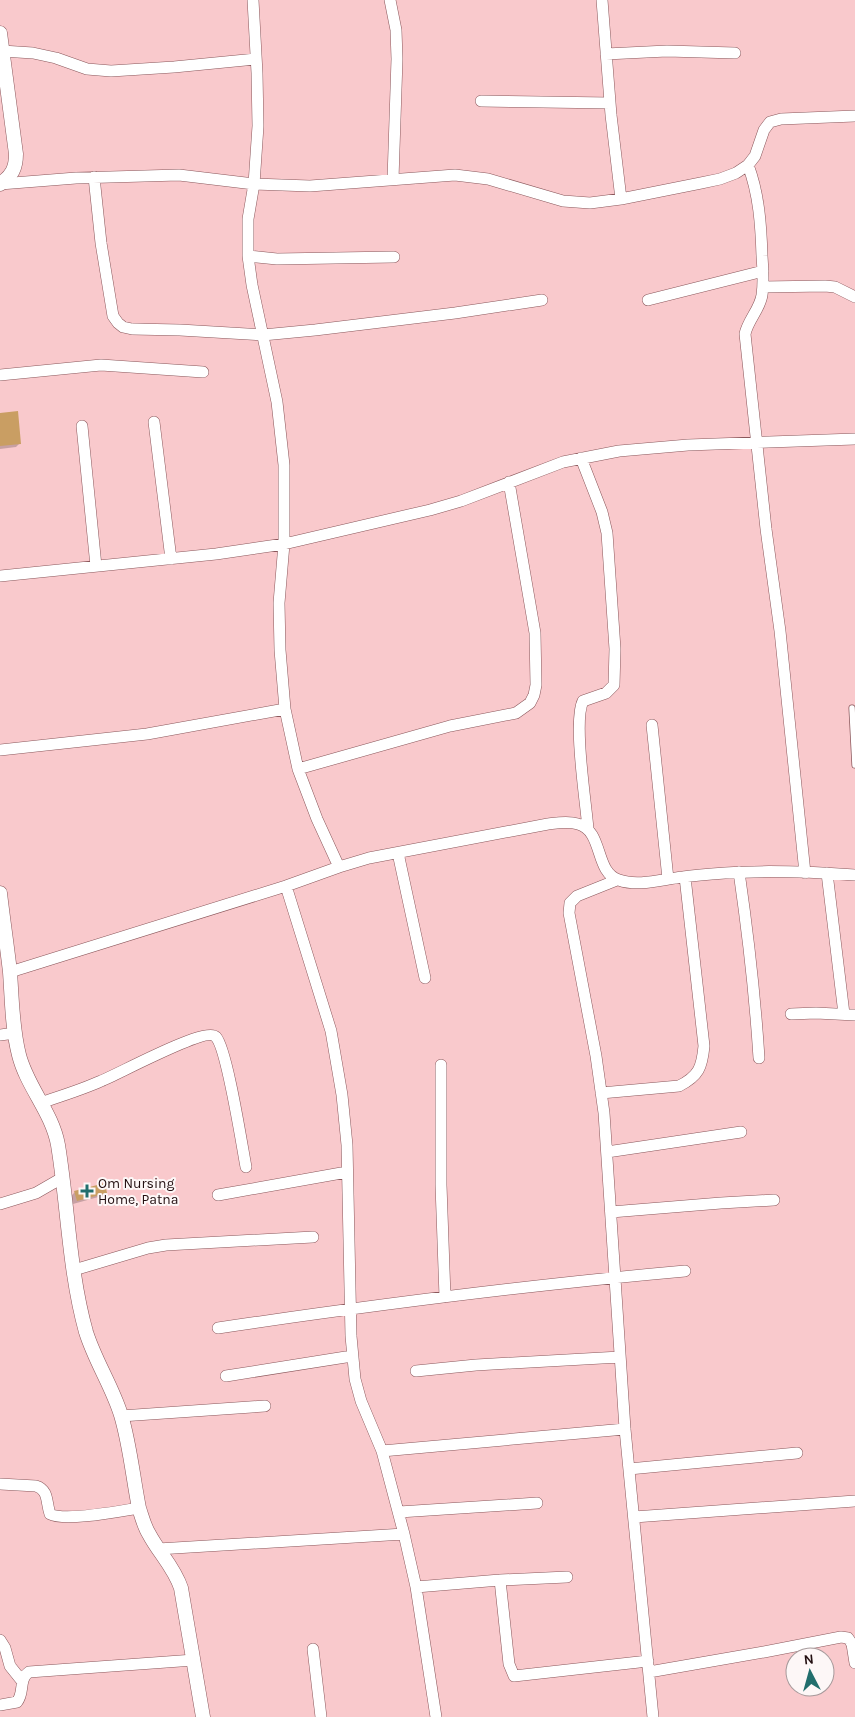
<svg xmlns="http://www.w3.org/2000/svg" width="855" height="1717" font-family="Karla,sans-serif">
<rect width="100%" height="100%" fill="#f9c9cc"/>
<path fill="#0003" d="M 0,414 L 20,443 L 16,447 L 0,449 Z
M 75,1192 L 106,1192 L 102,1196 L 73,1204 L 71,1196 Z"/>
<path fill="#c99e63" d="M 18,411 L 21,444 L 0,446 L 0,413 Z
M 105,1183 L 107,1193 L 77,1201 L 74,1191 Z"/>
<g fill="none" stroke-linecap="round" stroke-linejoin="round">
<g stroke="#8a575b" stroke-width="7">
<path id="service" d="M 852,708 L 855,765"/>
</g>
<g stroke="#8a575b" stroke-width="12">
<path id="minor" d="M 253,0 L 257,73 L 258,126 L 254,184 L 248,219 L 248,256 L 252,285 L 277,402 L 284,465 L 284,544 L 279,603 L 280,650 L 285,709 L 298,769 L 317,819 L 339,867
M 390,0 L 396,30 L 397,59 L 393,179
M 602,0 L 611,115 L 621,199
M 2,51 L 33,53 L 56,58 L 87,69 L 111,71 L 174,67 L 256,59
M 606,54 L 667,51 L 735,53
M 481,101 L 610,103
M 748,165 C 759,194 761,225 762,256 C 763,269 764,282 762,295 C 760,309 748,320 745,334 L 766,529 L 780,631 L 805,873
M 94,177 L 101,243 L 113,316 L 118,323 L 123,327 L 132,329 L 180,330 L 263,335 L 315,330 L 455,313 L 542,300
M 0,184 L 76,178 L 179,175 L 254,184 L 310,186 L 455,175 L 488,179 L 563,201 L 590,203 L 621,199 L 701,183 L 720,179 L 736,173 L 748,165 L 755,156 L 764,130 L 770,122 L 781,119 L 855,116
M 248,256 L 277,259 L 394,257
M 763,287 L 825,286 L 835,287 L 855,297
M 648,300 L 763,271
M 0,375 L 101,365 L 203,372
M 154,422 L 171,559
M 82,426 L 96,566
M 581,458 L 602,512 L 607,533 L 615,649 L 614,685 L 606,693 L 583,701 C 573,721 586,803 588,829
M 0,576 L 216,554 L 284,544 L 430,510 L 461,501 L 563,462 L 619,451 L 688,445 L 855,439
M 652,725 L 668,879
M 0,750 L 147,734 L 285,709
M 298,769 L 450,726 L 516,713 L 530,703 L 534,695 L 536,685 L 535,633 L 509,482
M 398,853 L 425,978
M 739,872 C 748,934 755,995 759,1058
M 827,873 L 844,1014
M 617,880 L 577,896 L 570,903 L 569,913 L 596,1056 L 604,1113 L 625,1429 L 653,1717
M 286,886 L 331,1031 L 342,1095 L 347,1145 L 351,1336 L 355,1379 L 361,1401 L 382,1451 L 404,1534 L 416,1587 L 436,1717
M 10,972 L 286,886 L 339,867 L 369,858 L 548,824 C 557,823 568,821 578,824 C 604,831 594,872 619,880 C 638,887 663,879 683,877 C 697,875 711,874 725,873 C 768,870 812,872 855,875
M 791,1014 L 816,1013 L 855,1015
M 0,1035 L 15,1033
M 441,1065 L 441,1185 L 445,1297
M 601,1093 L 679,1086 C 699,1076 702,1067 704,1046 L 685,877
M 40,1103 C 61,1096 81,1090 101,1081 C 117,1075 206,1026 216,1037 C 227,1049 242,1146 246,1167
M 607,1152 L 741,1132
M 218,1195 L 347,1172
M 0,1204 L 36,1193 L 62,1178
M 611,1212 L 721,1203 L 774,1200
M 74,1270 L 148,1248 L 166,1245 L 313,1237
M 218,1328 C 373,1305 528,1285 685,1271
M 416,1371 L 476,1365 L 620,1357
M 226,1376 L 352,1356
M 121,1416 L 265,1406
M 382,1451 L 625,1429
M 629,1469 L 797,1453
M 0,1484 L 36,1486 C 49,1490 46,1503 50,1514 C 65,1522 120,1511 139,1508
M 399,1512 L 537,1503
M 634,1517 L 855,1501
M 158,1549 L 404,1534
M 500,1580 L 509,1664 L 514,1676 L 648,1661
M 416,1587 L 500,1580 L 567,1577
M 0,1640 L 5,1648 L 10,1666 L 22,1681
M 313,1649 L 321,1717
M 649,1672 L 764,1652 L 841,1637 L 848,1638 L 852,1644 L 855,1663
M 0,1705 L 17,1702 C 25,1692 18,1680 29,1672 L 194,1660"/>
</g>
<g stroke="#8a575b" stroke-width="15">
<path id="tertiary" d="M 0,33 L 16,154 C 16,168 12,176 0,184
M 0,893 C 3,919 7,946 10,972 C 12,999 12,1028 19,1055 C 27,1087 52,1112 58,1145 C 68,1206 69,1271 86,1332 C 95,1361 112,1386 121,1415 C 130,1445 133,1478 139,1508 C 142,1517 144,1526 149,1534 C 159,1553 174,1567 181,1588 L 203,1717"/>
</g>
<use href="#service" stroke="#fff" stroke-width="5.5"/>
<use href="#minor" stroke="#fff" stroke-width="11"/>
<use href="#tertiary" stroke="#fff" stroke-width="14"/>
</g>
<path fill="#226e6d" stroke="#fdf7f7" stroke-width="2" d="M84.5 1183.5h5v5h5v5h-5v5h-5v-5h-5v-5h5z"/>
<g text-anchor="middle" stroke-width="4" stroke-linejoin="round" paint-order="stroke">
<g font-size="14" fill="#230f11" stroke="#fdf7f7" text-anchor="start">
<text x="98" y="1188">Om Nursing<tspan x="98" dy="16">Home, Patna</tspan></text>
</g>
</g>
<g transform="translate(810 1672) rotate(354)"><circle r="24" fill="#fdf7f7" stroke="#a69a9b"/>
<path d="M0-4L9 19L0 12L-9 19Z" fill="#226e6d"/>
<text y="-8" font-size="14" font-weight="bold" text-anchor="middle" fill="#230f11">N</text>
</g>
</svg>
